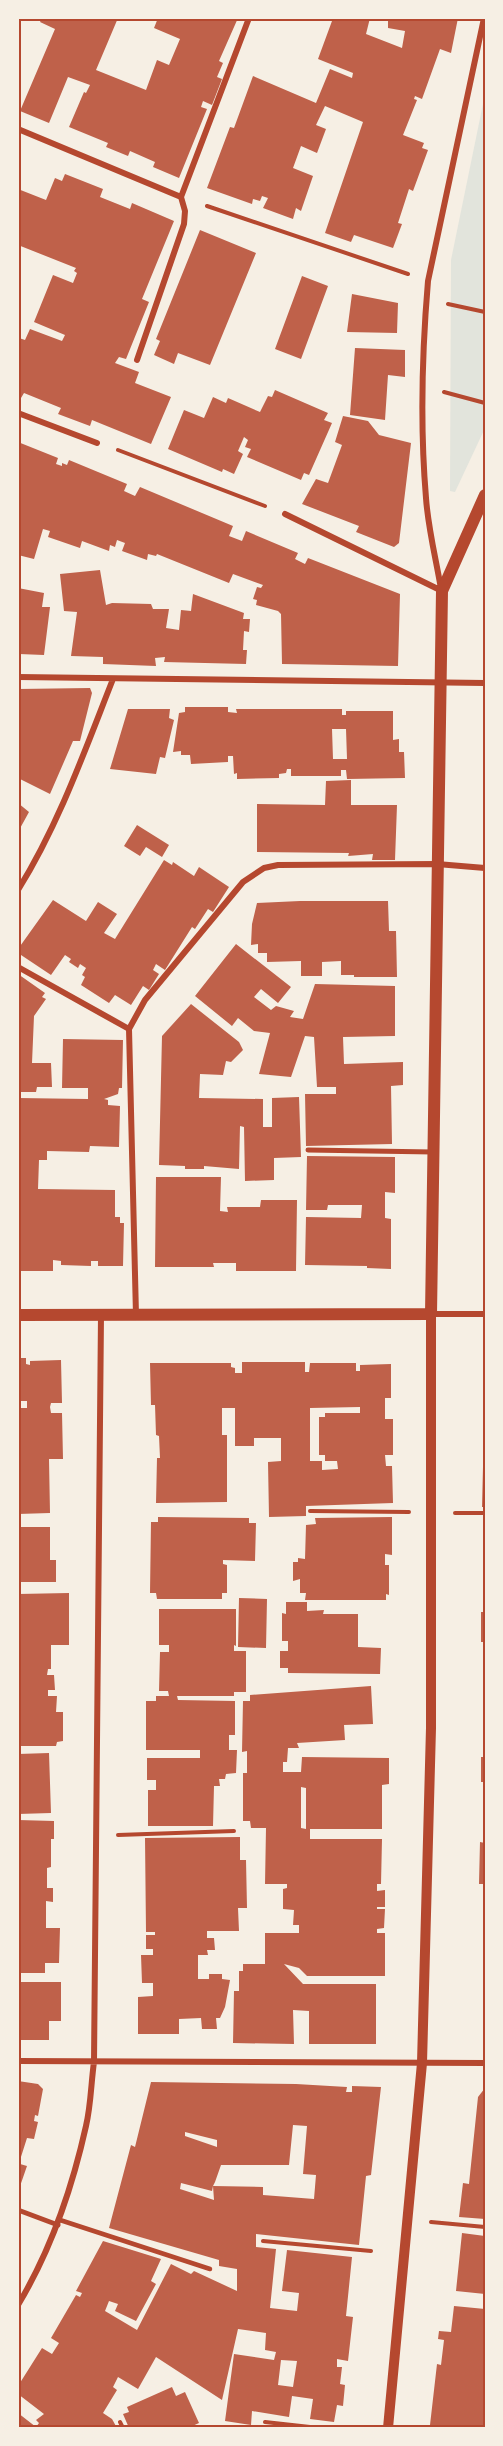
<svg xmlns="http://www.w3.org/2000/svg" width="503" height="2446" font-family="Arial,sans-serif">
<rect width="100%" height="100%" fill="#f6efe4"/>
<path fill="#e2e4dc" d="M 485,94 L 485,428 L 455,492 L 450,491 L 451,260 Z"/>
<path fill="#bf614a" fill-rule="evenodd" d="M 42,18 L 118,18 L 96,70 L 146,90 L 157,60 L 169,65 L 180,39 L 154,28 L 158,18 L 238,18 L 219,61 L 223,63 L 217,77 L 222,79 L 212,105 L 203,101 L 201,107 L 207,109 L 179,178 L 153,167 L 155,162 L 130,151 L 128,156 L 106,147 L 108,143 L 69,127 L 84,92 L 86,93 L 90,85 L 68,77 L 49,123 L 20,111 L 55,29 L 40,22 Z
M 327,18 L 370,18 L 366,34 L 402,48 L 405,31 L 388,28 L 388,18 L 458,18 L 451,53 L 440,49 L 422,99 L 415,96 L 414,99 L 417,100 L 403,135 L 424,143 L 422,148 L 428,150 L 413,191 L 409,189 L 398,223 L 402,224 L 393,248 L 354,235 L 351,242 L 325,233 L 363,122 L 325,106 L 316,125 L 326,129 L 317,153 L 301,146 L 293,168 L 313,176 L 301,211 L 296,208 L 293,219 L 263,208 L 268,198 L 262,196 L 260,201 L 253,199 L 252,204 L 207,188 L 230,127 L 234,128 L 253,76 L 316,103 L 330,69 L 352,78 L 353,73 L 318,59 L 332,21 Z
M 65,174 L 103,189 L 100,197 L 130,209 L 132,203 L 174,221 L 142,299 L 149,302 L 126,359 L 119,357 L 115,363 L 139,372 L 135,383 L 171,397 L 151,444 L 92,420 L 90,426 L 58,414 L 61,408 L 24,393 L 21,398 L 18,397 L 19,338 L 25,340 L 30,329 L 62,341 L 65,335 L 34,322 L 53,275 L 73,283 L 77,273 L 74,271 L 76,268 L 18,245 L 18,189 L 46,200 L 55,178 L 62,181 Z
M 200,230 L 256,253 L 210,365 L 178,353 L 174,364 L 154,355 L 160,341 L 156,339 Z
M 302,276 L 328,286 L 301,359 L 275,349 Z
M 352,294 L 398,303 L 397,333 L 347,332 Z
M 355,348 L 405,350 L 405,377 L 388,375 L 385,420 L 350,415 Z
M 275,390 L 328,413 L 324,420 L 332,423 L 309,475 L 304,473 L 301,480 L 247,457 L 251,449 L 245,447 L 248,440 L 244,437 L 238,451 L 243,454 L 234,474 L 223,469 L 222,472 L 168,449 L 184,410 L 204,418 L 213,397 L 226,403 L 228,398 L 260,412 L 268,396 L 272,397 Z
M 343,416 L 368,421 L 379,435 L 411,443 L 399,543 L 394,547 L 356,532 L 359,526 L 302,504 L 316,479 L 328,483 L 342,445 L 335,442 Z
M 18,442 L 58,458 L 56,464 L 62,466 L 62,463 L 67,465 L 69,460 L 127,484 L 124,491 L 135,496 L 140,487 L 233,526 L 229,536 L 242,541 L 246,531 L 298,553 L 295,559 L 305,564 L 308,558 L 400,594 L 398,666 L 282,664 L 281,614 L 278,611 L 256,605 L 257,600 L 253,599 L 257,587 L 261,588 L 263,585 L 233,574 L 229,583 L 157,554 L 156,556 L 148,554 L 147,560 L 122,551 L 125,543 L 117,540 L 115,547 L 110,545 L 109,551 L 82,541 L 80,548 L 48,537 L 50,531 L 43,529 L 34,559 L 18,555 Z
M 100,570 L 106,605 L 112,603 L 151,604 L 153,609 L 169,609 L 166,628 L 179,630 L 181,610 L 191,611 L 193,594 L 244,613 L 243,619 L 250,619 L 249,632 L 244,631 L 243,650 L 247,650 L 246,664 L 164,662 L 165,657 L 155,658 L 156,666 L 103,664 L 103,657 L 71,656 L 77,612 L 64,611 L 60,574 Z
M 18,588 L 44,593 L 42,607 L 50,607 L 44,655 L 19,654 Z
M 90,688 L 92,693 L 80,741 L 73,741 L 50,794 L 18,778 L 18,689 Z
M 185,707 L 228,707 L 228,712 L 237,713 L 236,709 L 342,709 L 342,715 L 346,715 L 346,711 L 393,711 L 393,740 L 399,739 L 399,752 L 404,752 L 405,778 L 347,779 L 346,770 L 341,770 L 341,776 L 291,776 L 291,769 L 287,769 L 286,773 L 279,774 L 279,778 L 237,779 L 237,773 L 234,774 L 233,756 L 228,756 L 228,762 L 191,764 L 190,755 L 181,755 L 181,751 L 173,752 L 179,713 L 185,712 ZM 332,729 L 346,729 L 347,759 L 333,759 Z
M 128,709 L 170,709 L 169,718 L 174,720 L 165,758 L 160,757 L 156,774 L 110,769 Z
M 351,780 L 351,805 L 397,805 L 395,860 L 372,860 L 373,854 L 348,856 L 349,853 L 257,852 L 257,804 L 325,805 L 326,781 Z
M 18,803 L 29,812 L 18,832 Z
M 137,825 L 169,845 L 162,857 L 146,847 L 140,856 L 124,846 Z
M 164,860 L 172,865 L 173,862 L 194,876 L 199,867 L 229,887 L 213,912 L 208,909 L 195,929 L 192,927 L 165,970 L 156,964 L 153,970 L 159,974 L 149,990 L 143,986 L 131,1005 L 115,995 L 109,1003 L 81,985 L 85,977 L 82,975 L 86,968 L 80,964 L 78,968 L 69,962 L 71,959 L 65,955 L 51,975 L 18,953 L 18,949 L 53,900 L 86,921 L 98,902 L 117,914 L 104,933 L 115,939 Z
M 300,901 L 388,901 L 389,931 L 396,931 L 397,977 L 354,977 L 354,975 L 341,975 L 341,961 L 322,962 L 322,976 L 301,976 L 301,961 L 267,962 L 267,953 L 258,953 L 258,944 L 251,945 L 252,924 L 257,903 Z
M 236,944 L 291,987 L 278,1003 L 261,989 L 254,997 L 271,1010 L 276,1006 L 294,1011 L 290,1017 L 303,1019 L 315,984 L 395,986 L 395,1036 L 343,1037 L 344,1064 L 403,1062 L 403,1085 L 391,1086 L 392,1144 L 306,1146 L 305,1094 L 336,1094 L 336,1087 L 317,1087 L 314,1037 L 305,1036 L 291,1077 L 259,1074 L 270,1033 L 254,1031 L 238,1018 L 232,1026 L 195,996 Z
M 18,974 L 45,993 L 42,997 L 46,999 L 34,1016 L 32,1063 L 51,1063 L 52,1087 L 37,1087 L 36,1092 L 18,1092 Z
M 191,1004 L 239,1042 L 243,1050 L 231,1062 L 226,1061 L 223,1075 L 200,1074 L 199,1098 L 263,1099 L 263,1127 L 272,1127 L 272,1098 L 299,1097 L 301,1157 L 274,1158 L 274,1180 L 245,1181 L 244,1127 L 240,1126 L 239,1169 L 204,1166 L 204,1169 L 185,1169 L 185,1166 L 159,1165 L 162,1036 Z
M 63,1039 L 123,1040 L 122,1088 L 119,1088 L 118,1094 L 104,1099 L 108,1100 L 108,1105 L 120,1106 L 119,1147 L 90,1146 L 89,1152 L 47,1151 L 47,1160 L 39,1160 L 38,1189 L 115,1190 L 115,1217 L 120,1217 L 120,1223 L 124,1223 L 123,1266 L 98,1266 L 98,1261 L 91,1261 L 91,1266 L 61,1265 L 61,1261 L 53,1260 L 53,1271 L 18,1271 L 18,1098 L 88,1099 L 88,1088 L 62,1088 Z
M 307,1156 L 395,1157 L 395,1193 L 385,1192 L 385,1218 L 391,1219 L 391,1269 L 367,1268 L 367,1266 L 305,1265 L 306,1217 L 361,1218 L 362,1205 L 328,1205 L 327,1210 L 306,1210 Z
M 156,1177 L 221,1177 L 220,1211 L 228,1212 L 227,1207 L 260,1207 L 261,1200 L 297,1200 L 296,1271 L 236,1271 L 236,1263 L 213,1263 L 214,1267 L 155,1267 Z
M 18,1358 L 26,1358 L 26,1364 L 30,1365 L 30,1361 L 61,1360 L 62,1403 L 51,1403 L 50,1407 L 51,1413 L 62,1413 L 63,1459 L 49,1459 L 50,1513 L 18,1514 L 18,1408 L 27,1408 L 27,1401 L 18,1401 Z
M 242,1362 L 305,1362 L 305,1372 L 309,1372 L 310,1363 L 356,1363 L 356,1371 L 360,1371 L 360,1365 L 391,1364 L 391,1398 L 385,1398 L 385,1419 L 393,1419 L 393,1455 L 385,1455 L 386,1466 L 392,1466 L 393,1503 L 306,1506 L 306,1516 L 269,1517 L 268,1462 L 281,1461 L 281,1438 L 254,1438 L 254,1446 L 235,1446 L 235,1408 L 222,1408 L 222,1435 L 227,1435 L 227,1502 L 156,1503 L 157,1458 L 160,1458 L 159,1436 L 156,1435 L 155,1405 L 151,1405 L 150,1363 L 231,1363 L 231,1367 L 235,1368 L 235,1373 L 242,1373 ZM 360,1407 L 360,1413 L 325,1413 L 325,1417 L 319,1417 L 319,1455 L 325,1455 L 325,1461 L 337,1461 L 338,1469 L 322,1470 L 322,1461 L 310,1461 L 310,1408 Z
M 483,1467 L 485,1467 L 485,1507 L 482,1507 Z
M 158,1517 L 249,1518 L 249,1523 L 256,1523 L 255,1561 L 223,1560 L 223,1564 L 227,1565 L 227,1593 L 222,1593 L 222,1599 L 157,1599 L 156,1593 L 150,1593 L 151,1522 L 158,1522 Z
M 392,1517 L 392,1555 L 385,1554 L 385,1565 L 389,1565 L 389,1595 L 386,1594 L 386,1600 L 305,1600 L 306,1593 L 300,1593 L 300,1579 L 293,1581 L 293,1562 L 298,1562 L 298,1558 L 305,1559 L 306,1525 L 316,1524 L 315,1518 Z
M 18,1527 L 50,1527 L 50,1560 L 56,1560 L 56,1582 L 18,1582 Z
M 69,1593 L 69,1645 L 51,1645 L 51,1669 L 48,1669 L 47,1675 L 54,1675 L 55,1690 L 48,1690 L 48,1696 L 57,1696 L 56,1712 L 63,1712 L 63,1741 L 57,1742 L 56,1746 L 18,1746 L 18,1594 Z
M 239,1598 L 267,1599 L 266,1648 L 238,1647 Z
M 286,1602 L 307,1602 L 307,1611 L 324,1610 L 323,1614 L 358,1614 L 358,1647 L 381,1648 L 380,1674 L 288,1673 L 288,1668 L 280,1668 L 280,1651 L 288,1651 L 288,1641 L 282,1641 L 282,1613 L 286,1614 Z
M 159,1609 L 236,1609 L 236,1646 L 234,1645 L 234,1651 L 246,1651 L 246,1692 L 234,1692 L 234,1696 L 177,1696 L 178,1700 L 235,1701 L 235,1735 L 229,1735 L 229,1750 L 237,1750 L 236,1773 L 226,1774 L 225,1779 L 219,1779 L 220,1786 L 214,1786 L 213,1826 L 148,1826 L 148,1790 L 156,1790 L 156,1780 L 147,1780 L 147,1758 L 200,1758 L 200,1750 L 146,1750 L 146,1701 L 156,1701 L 156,1696 L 169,1696 L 168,1691 L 159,1691 L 160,1652 L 169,1652 L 169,1645 L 159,1645 Z
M 481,1612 L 485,1612 L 485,1642 L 481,1642 Z
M 371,1686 L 373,1724 L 344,1725 L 345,1740 L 297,1743 L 299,1748 L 288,1748 L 287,1762 L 283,1762 L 283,1772 L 301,1772 L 302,1757 L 389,1758 L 389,1784 L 382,1785 L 382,1829 L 310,1829 L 310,1839 L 382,1839 L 381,1884 L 377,1884 L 377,1891 L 385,1890 L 385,1907 L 377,1907 L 377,1909 L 385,1909 L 384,1928 L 377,1929 L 377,1933 L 385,1933 L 385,1976 L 307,1976 L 299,1968 L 284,1964 L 303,1984 L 376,1984 L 376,2044 L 309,2044 L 309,2011 L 293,2010 L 294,2044 L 233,2043 L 234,1991 L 239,1991 L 239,1971 L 243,1971 L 243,1964 L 265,1964 L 265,1933 L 299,1933 L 299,1925 L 293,1925 L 294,1910 L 283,1909 L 283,1889 L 287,1888 L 287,1884 L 265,1884 L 266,1828 L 251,1828 L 250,1821 L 243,1821 L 243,1773 L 247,1773 L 247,1751 L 242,1752 L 243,1701 L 250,1701 L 250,1695 ZM 301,1787 L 306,1788 L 306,1829 L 301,1828 Z
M 49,1753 L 51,1813 L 18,1814 L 18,1754 Z
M 481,1757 L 485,1757 L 485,1782 L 481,1782 Z
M 18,1820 L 54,1821 L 54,1839 L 51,1839 L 51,1867 L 47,1868 L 47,1888 L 53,1888 L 53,1902 L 46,1901 L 46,1928 L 60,1928 L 59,1963 L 45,1963 L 45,1973 L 18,1973 Z
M 240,1837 L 240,1860 L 246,1860 L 247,1908 L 238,1908 L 239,1931 L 207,1931 L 207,1938 L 214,1938 L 215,1950 L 207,1950 L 208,1955 L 198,1955 L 198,1979 L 209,1979 L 209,1974 L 222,1974 L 222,1979 L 230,1980 L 225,2007 L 220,2018 L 216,2018 L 217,2029 L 202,2029 L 201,2018 L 179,2019 L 179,2034 L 138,2034 L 138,1997 L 153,1996 L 153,1983 L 142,1983 L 141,1955 L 153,1955 L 153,1949 L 146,1949 L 146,1935 L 155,1935 L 155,1932 L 146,1932 L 145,1838 Z
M 480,1842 L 485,1843 L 485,1884 L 479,1884 Z
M 18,1982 L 61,1982 L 61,2021 L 49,2021 L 49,2040 L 18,2040 Z
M 18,2081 L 38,2084 L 43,2089 L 38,2116 L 35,2115 L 34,2121 L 38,2122 L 34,2139 L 27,2138 L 20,2160 L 20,2164 L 27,2166 L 18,2192 Z
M 151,2082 L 296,2084 L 347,2087 L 346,2092 L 352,2092 L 352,2086 L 381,2087 L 371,2175 L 366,2176 L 359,2245 L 256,2234 L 256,2247 L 276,2249 L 270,2308 L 297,2311 L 299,2293 L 282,2291 L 287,2250 L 352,2257 L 346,2316 L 353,2317 L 348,2361 L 337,2359 L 337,2367 L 342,2367 L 340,2384 L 345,2385 L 343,2406 L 337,2405 L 334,2422 L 310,2419 L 313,2399 L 292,2396 L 289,2417 L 252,2411 L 251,2425 L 225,2421 L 234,2354 L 274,2360 L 276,2352 L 265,2350 L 266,2333 L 238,2329 L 222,2400 L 156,2357 L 138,2389 L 118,2377 L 113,2387 L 117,2390 L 103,2413 L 112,2419 L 117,2428 L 18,2428 L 18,2413 L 36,2427 L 39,2423 L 36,2420 L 44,2414 L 18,2394 L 18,2386 L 42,2348 L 52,2354 L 59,2343 L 51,2338 L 76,2295 L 80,2297 L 82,2293 L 76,2291 L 103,2241 L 161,2259 L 151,2281 L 156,2284 L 136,2321 L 115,2311 L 118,2304 L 109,2301 L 105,2311 L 137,2330 L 171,2264 L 191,2274 L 194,2271 L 237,2291 L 237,2269 L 219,2266 L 219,2260 L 109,2228 L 131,2145 L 135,2147 ZM 293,2125 L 307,2126 L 303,2174 L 316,2175 L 314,2199 L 263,2195 L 263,2187 L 213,2186 L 214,2200 L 180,2189 L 181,2183 L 212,2191 L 213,2186 L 215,2182 L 221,2165 L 289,2165 ZM 185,2132 L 217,2140 L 217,2147 L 185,2136 ZM 281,2360 L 297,2361 L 293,2387 L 278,2385 Z
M 485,2088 L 485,2219 L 459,2217 L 463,2183 L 469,2184 L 478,2097 Z
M 462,2233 L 485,2236 L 485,2294 L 456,2291 Z
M 454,2306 L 485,2309 L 485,2428 L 430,2425 L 437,2364 L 441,2365 L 444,2340 L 438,2339 L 439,2331 L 451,2332 Z
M 172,2387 L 176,2396 L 185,2392 L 199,2423 L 188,2428 L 129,2428 L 123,2414 L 129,2412 L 127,2407 Z"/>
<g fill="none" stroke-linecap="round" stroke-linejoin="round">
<path stroke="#b5482f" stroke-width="4" d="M 207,206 L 408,274
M 448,304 L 485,312
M 444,392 L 485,403
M 118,450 L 265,506
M 310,1511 L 409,1512
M 455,1513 L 485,1513
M 118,1835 L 234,1831
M 431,2222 L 485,2227
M 263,2241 L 371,2251
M 120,2422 L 123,2428
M 265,2422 L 319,2428"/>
<path stroke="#b5482f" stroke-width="4.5" d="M 60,2220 L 210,2269"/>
<path stroke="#b5482f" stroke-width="5" d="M 308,1150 L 433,1152
M 18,2210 L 58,2225"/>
<path stroke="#b5482f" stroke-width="6" d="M 18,129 L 181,197
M 181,197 L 249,18
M 137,360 L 184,224 L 185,211 L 181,197
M 18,413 L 97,443
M 285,514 L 442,591
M 441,589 C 436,559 428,528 426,498 C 420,427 422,352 428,281 L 484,18
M 18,677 L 485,683
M 18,890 C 59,824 85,750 113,679
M 18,967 L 129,1029
M 431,1314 L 485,1314
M 136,1315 L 129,1029 L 145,1000 L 243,882 L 264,868 L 278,865 L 437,864 L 485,868
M 18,2061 L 485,2063
M 18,2305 C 51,2250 72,2189 86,2126 C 91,2105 91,2083 94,2062 L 101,1315"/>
<path stroke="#b5482f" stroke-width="10" d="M 388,2428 L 422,2063 L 431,1728 L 431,1314"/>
<path stroke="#b5482f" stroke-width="12" d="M 18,1315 L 431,1314 L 442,591 L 485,495"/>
</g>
<rect width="503" height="2446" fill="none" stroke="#f6efe4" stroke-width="39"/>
<rect x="20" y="20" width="464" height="2406" fill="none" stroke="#b5482f" stroke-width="2"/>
</svg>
